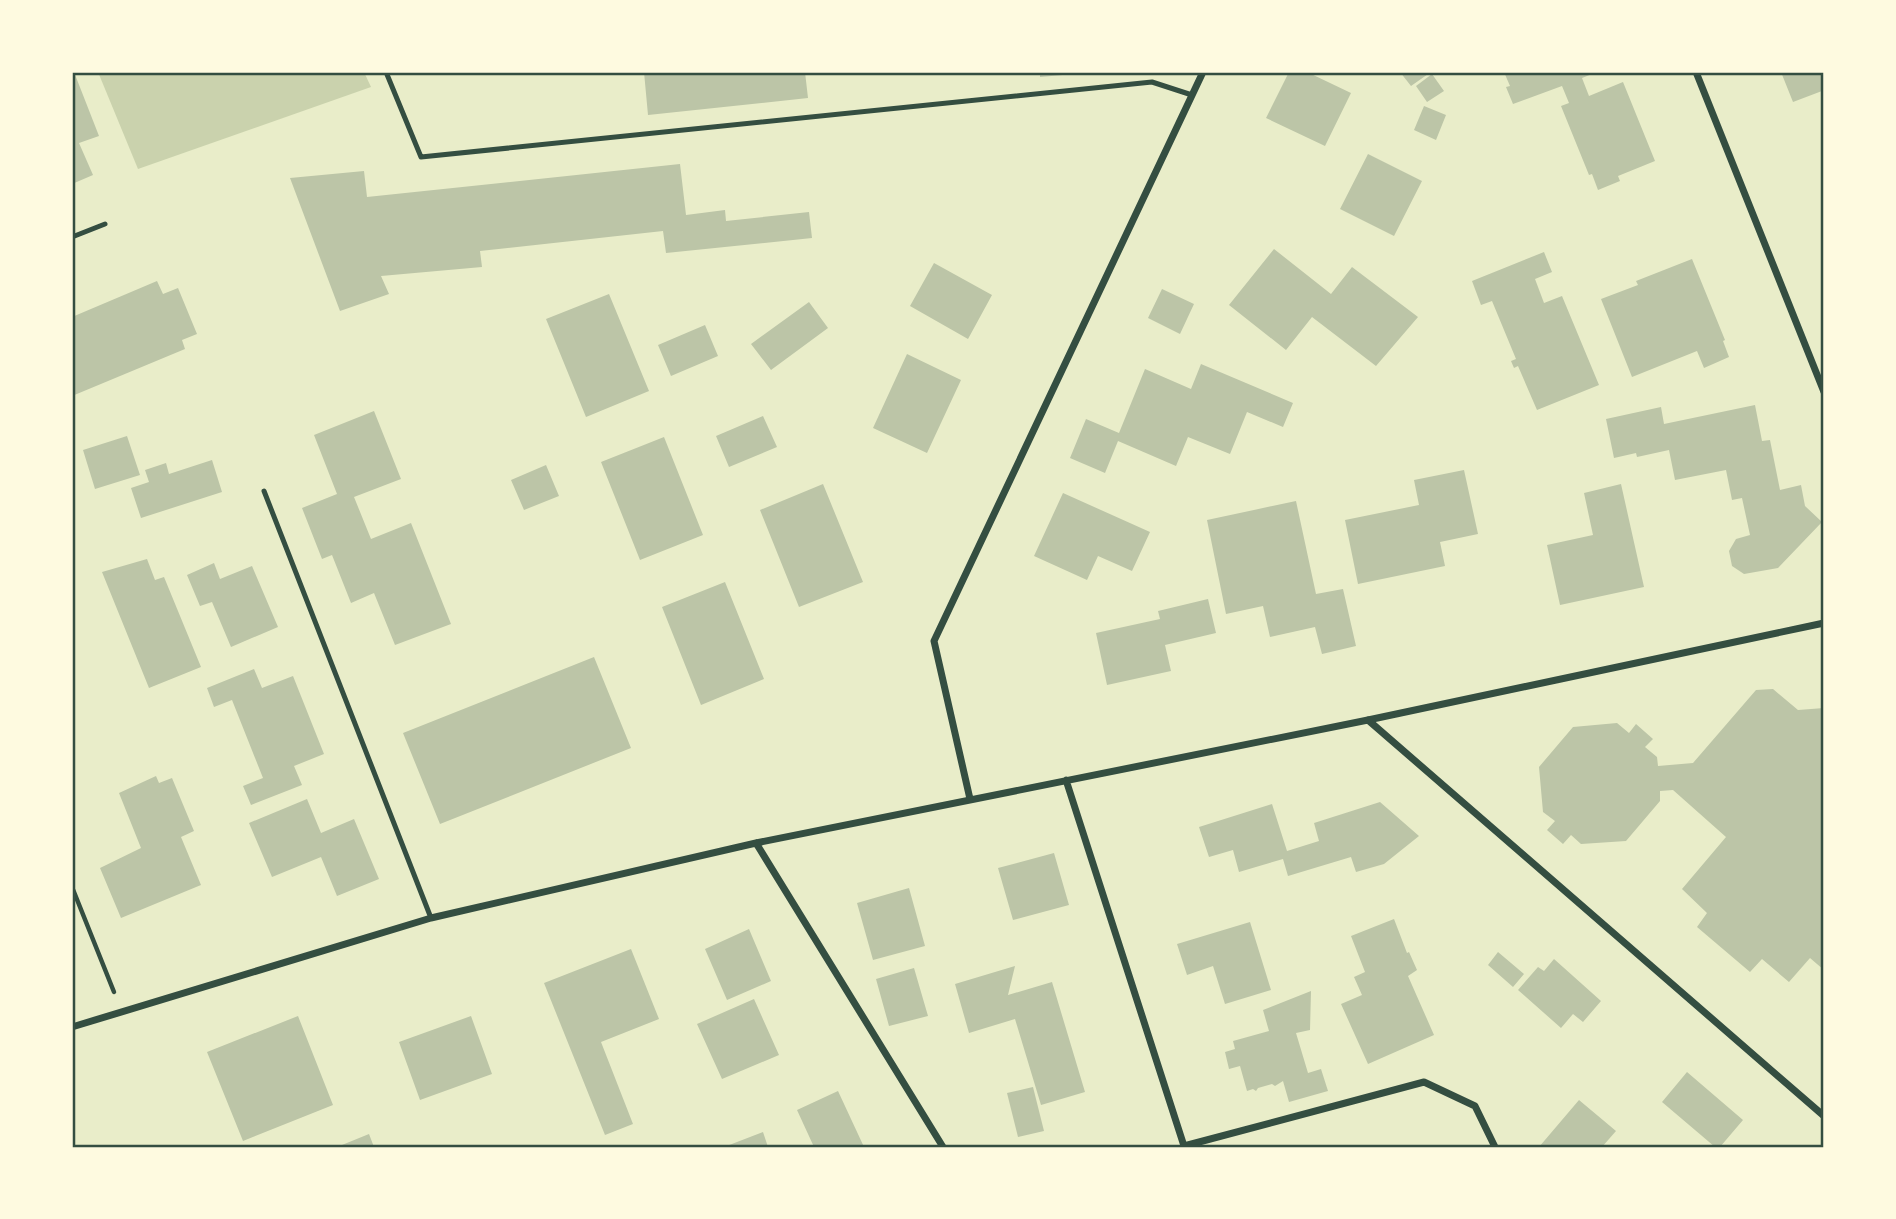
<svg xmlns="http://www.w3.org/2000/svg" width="1896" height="1219" font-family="Arial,sans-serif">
<rect width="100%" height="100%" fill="#e9edc9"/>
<path fill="#cad2ad" d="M 98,72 L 364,72 L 371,87 L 138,169 Z"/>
<path fill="#bcc5a7" d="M 72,72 L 74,72 L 99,136 L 79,143 L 93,175 L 72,184 Z
M 644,72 L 805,72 L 808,98 L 648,115 Z
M 1040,72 L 1074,72 L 1074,74 L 1040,77 Z
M 1289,72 L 1307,72 L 1351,93 L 1325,146 L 1266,118 Z
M 1400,72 L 1431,72 L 1411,86 Z
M 1504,72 L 1597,72 L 1582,78 L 1589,96 L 1623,82 L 1655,161 L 1618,176 L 1620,181 L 1598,190 L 1592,174 L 1589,175 L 1561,106 L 1569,103 L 1562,86 L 1513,104 L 1506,87 L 1510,86 Z
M 1781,72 L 1824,72 L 1824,97 L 1822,91 L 1793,102 Z
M 1432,74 L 1444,91 L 1427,102 L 1416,86 Z
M 1424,106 L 1446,115 L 1436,140 L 1414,130 Z
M 1368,154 L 1422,181 L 1394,236 L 1340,209 Z
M 680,164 L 686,215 L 725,210 L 726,221 L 809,212 L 812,238 L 666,253 L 663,231 L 480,251 L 482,267 L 381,276 L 389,294 L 340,311 L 290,178 L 364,171 L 367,197 Z
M 1274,249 L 1331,294 L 1352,267 L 1418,317 L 1376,366 L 1312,317 L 1286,350 L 1229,305 Z
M 1544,252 L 1552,272 L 1535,279 L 1544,303 L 1562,296 L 1599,385 L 1537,410 L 1518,366 L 1514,368 L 1511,361 L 1516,359 L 1492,301 L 1481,305 L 1472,281 Z
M 1692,259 L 1725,340 L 1723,341 L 1729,357 L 1704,368 L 1697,351 L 1632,377 L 1601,299 L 1638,285 L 1636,281 Z
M 934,263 L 992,295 L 968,339 L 910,306 Z
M 157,281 L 163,294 L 178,288 L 197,334 L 182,340 L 185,349 L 72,396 L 72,317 Z
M 1162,289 L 1194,304 L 1180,334 L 1148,318 Z
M 609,294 L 649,391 L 586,417 L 546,319 Z
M 809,302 L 828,328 L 771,370 L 751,344 Z
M 705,325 L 718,356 L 671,376 L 658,345 Z
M 907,354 L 961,380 L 927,453 L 873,428 Z
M 1201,364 L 1293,403 L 1283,427 L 1247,412 L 1230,454 L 1188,437 L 1176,466 L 1118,441 L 1105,473 L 1070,458 L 1086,419 L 1119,433 L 1145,369 L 1191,389 Z
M 1755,405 L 1762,441 L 1770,440 L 1780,490 L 1801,485 L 1805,506 L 1822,522 L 1778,568 L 1744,574 L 1732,566 L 1729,551 L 1736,539 L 1750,535 L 1742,498 L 1732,500 L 1726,470 L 1675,480 L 1669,450 L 1637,457 L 1636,453 L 1614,458 L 1606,419 L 1661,407 L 1664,424 Z
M 374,411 L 401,479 L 354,497 L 371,539 L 411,523 L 451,624 L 395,645 L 374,593 L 351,603 L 332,555 L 322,559 L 302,508 L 337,494 L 314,435 Z
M 763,416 L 777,447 L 729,467 L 716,436 Z
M 127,436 L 140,475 L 95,489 L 83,450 Z
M 664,437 L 703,535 L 640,560 L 601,462 Z
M 212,460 L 222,492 L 141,518 L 131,488 L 149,482 L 145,470 L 166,463 L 169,474 Z
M 546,465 L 559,496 L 524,510 L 511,480 Z
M 1464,470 L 1478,534 L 1440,542 L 1445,566 L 1358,584 L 1345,520 L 1419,505 L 1414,480 Z
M 823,484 L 863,582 L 799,607 L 760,510 Z
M 1621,484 L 1644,587 L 1560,605 L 1547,545 L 1593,535 L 1584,493 Z
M 1063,493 L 1150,532 L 1132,571 L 1098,556 L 1087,580 L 1034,556 Z
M 1296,501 L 1316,594 L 1343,589 L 1356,646 L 1322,654 L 1315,627 L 1270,637 L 1263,606 L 1226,614 L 1207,520 Z
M 147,559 L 155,580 L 164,577 L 201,667 L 149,688 L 102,572 Z
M 214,563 L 220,579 L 252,566 L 278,627 L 231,647 L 212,602 L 200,606 L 187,575 Z
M 725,582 L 764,679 L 701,705 L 662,607 Z
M 1208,599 L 1216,633 L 1165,645 L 1171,671 L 1107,685 L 1096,633 L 1160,619 L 1158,611 Z
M 594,657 L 631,748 L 440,824 L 403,733 Z
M 254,669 L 262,688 L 293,676 L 324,754 L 294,766 L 302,785 L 251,805 L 243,786 L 263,778 L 232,700 L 214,707 L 207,688 Z
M 1773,689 L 1798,710 L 1824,708 L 1824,970 L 1810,958 L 1789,982 L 1762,959 L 1750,972 L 1697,927 L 1707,913 L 1682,889 L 1726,837 L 1673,790 L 1660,791 L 1660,801 L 1626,841 L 1581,844 L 1571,835 L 1563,844 L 1547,830 L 1555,821 L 1543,812 L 1539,767 L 1573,727 L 1617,723 L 1629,733 L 1636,724 L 1653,739 L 1645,747 L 1657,757 L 1658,766 L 1693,763 L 1756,690 Z
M 156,776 L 159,783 L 172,778 L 194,831 L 181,837 L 201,885 L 121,918 L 100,868 L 141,848 L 119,793 Z
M 307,799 L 321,833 L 354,819 L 379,879 L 337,896 L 321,857 L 272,877 L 249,823 Z
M 1380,802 L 1419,836 L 1384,864 L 1356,872 L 1351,857 L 1288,876 L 1283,859 L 1239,872 L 1233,850 L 1209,857 L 1199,827 L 1272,804 L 1287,851 L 1319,841 L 1314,823 Z
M 1054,853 L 1069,905 L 1013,920 L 998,868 Z
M 909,888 L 925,946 L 873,960 L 857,903 Z
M 1394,919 L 1407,953 L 1409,952 L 1417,970 L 1408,976 L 1434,1035 L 1368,1064 L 1341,1004 L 1362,995 L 1354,977 L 1365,972 L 1351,936 Z
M 1250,922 L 1271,990 L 1225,1004 L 1213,966 L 1187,975 L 1177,944 Z
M 749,929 L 771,981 L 727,1000 L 705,949 Z
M 631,949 L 659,1019 L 601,1042 L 633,1124 L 605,1135 L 544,983 Z
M 1498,952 L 1524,974 L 1513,987 L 1488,965 Z
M 1554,959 L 1601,1001 L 1583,1022 L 1573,1014 L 1561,1028 L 1518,990 L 1538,967 L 1544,971 Z
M 1015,966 L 1008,995 L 1052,982 L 1085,1092 L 1041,1105 L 1015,1019 L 969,1033 L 955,984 Z
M 914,968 L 928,1016 L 889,1026 L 876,979 Z
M 1311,991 L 1310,1030 L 1296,1033 L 1308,1073 L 1321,1069 L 1328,1091 L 1289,1102 L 1283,1081 L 1275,1086 L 1272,1084 L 1258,1088 L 1256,1091 L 1253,1089 L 1247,1091 L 1240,1066 L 1229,1069 L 1225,1052 L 1235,1049 L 1233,1041 L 1269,1031 L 1263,1010 Z
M 754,999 L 779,1055 L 722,1079 L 697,1024 Z
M 298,1016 L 333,1105 L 243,1141 L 207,1052 Z
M 471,1016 L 492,1074 L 420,1100 L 399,1042 Z
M 1687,1072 L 1743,1120 L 1720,1147 L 1715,1147 L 1662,1102 Z
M 1033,1087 L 1044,1131 L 1018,1137 L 1007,1093 Z
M 838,1091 L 864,1147 L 814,1147 L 797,1110 Z
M 1579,1100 L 1616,1131 L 1602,1147 L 1539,1147 Z
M 763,1132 L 768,1147 L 724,1147 Z
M 369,1134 L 374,1147 L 337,1147 Z"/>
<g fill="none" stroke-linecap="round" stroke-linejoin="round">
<path stroke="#344e41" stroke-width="4.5" d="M 72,887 L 114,992"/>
<path stroke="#344e41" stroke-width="5" d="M 386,72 L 421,157 L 1152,82 L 1192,95
M 72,237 L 105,224
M 264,491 L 431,918"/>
<path stroke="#344e41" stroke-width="7" d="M 1696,72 L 1824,392
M 1368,720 L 1824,1116
M 1066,780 L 1184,1146 L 1424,1082 L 1475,1106 L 1495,1147
M 970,799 L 934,641 L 1203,72
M 756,843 L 943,1147
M 72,1027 L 431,918 L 756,843 L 1368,720 L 1824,623"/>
</g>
<rect width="1896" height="1219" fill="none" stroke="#fefae0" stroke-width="147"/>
<rect x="74" y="74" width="1748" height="1072" fill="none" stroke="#344e41" stroke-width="2.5"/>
</svg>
